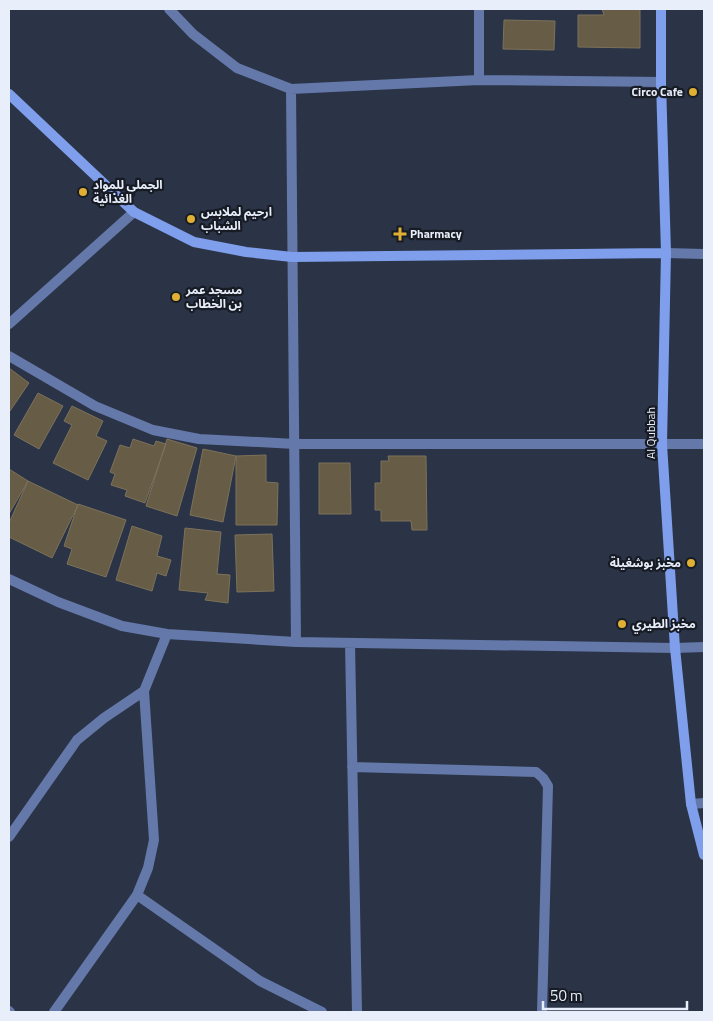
<svg xmlns="http://www.w3.org/2000/svg" width="713" height="1021" font-family="'Titillium Web','Noto Sans Arabic',sans-serif">
<rect width="100%" height="100%" fill="#2b3346"/>
<path fill="#675d47" stroke="#7c725b" d="M 602,9 L 640,9 L 640,48 L 578,47 L 578,15 L 604,15 Z
M 504,20 L 555,21 L 554,50 L 503,49 Z
M 9,368 L 29,383 L 10,411 L 9,410 Z
M 38,393 L 63,406 L 39,449 L 14,435 Z
M 72,406 L 103,421 L 96,436 L 107,441 L 88,480 L 53,463 L 72,425 L 64,421 Z
M 133,439 L 154,446 L 156,441 L 166,444 L 145,503 L 125,496 L 127,490 L 111,485 L 115,474 L 110,472 L 120,445 L 130,448 Z
M 167,439 L 197,448 L 177,516 L 146,506 Z
M 203,449 L 236,456 L 223,522 L 190,515 Z
M 266,455 L 266,482 L 278,483 L 277,525 L 236,525 L 236,456 Z
M 388,456 L 426,456 L 427,530 L 412,530 L 411,521 L 381,521 L 381,510 L 375,510 L 375,483 L 381,483 L 381,461 L 389,461 Z
M 319,463 L 350,463 L 351,514 L 319,514 Z
M 9,469 L 28,481 L 9,514 Z
M 28,481 L 78,505 L 52,558 L 9,537 L 9,523 Z
M 78,504 L 126,520 L 106,577 L 67,564 L 72,549 L 64,546 Z
M 132,526 L 162,536 L 157,556 L 171,560 L 166,576 L 157,573 L 152,591 L 116,580 Z
M 185,528 L 221,532 L 217,574 L 230,575 L 228,603 L 205,600 L 208,593 L 179,590 Z
M 272,534 L 274,591 L 237,592 L 235,535 Z"/>
<g fill="none" stroke-linecap="round" stroke-linejoin="round">
<path stroke="#6479a9" stroke-width="10" d="M 169,9 L 193,34 L 237,68 L 291,89 L 479,80 L 661,82
M 479,9 L 479,80
M 291,89 L 296,642
M 666,253 L 704,254
M 9,324 L 134,212
M 9,356 L 95,406 L 153,430 L 199,439 L 295,444 L 704,444
M 9,579 L 58,602 L 122,626 L 167,634 L 296,642 L 675,648 L 704,647
M 350,643 L 357,1012
M 352,767 L 536,772 L 543,778 L 548,786 L 542,1012
M 691,804 L 704,803
M 9,837 L 77,740 L 104,718 L 144,691
M 137,895 L 260,981 L 322,1012
M 9,1011 L 10,1012
M 54,1012 L 137,895 L 148,868 L 154,840 L 144,691 L 167,634"/>
<path stroke="#7f9fec" stroke-width="10" d="M 661,9 L 661,82 L 666,253 L 662,444 L 675,648 L 691,804 L 704,855
M 9,94 L 134,212 L 194,242 L 246,252 L 292,257 L 666,253"/>
</g>
<g fill="#dfb034" stroke="#171b24" stroke-width="2">
<circle cx="693" cy="92" r="5"/>
<circle cx="83" cy="192" r="5"/>
<circle cx="191" cy="219" r="5"/>
<path d="M397.5 226.5h5v5h5v5h-5v5h-5v-5h-5v-5h5z"/>
<circle cx="176" cy="297" r="5"/>
<circle cx="691" cy="563" r="5"/>
<circle cx="622" cy="624" r="5"/>
</g>
<g text-anchor="middle" stroke-width="4.5" stroke-linejoin="round" paint-order="stroke">
<g font-size="12" font-weight="bold" fill="#e8eefa" stroke="#171b24" text-anchor="start">
<text x="683" y="96" text-anchor="end">Circo Cafe</text>
<text x="93" y="189">الجملي للمواد<tspan x="93" dy="14">الغذائية</tspan></text>
<text x="201" y="216">ارحيم لملابس<tspan x="201" dy="14">الشباب</tspan></text>
<text x="410" y="238">Pharmacy</text>
<text x="186" y="294">مسجد عمر<tspan x="186" dy="14">بن الخطاب</tspan></text>
<text x="681" y="567" text-anchor="end">مخبز بوشغيلة</text>
<text x="632" y="628">مخبز الطيري</text>
</g>
<g font-size="12" fill="#e8eefa" stroke="#171b24">
<text transform="translate(651 433) rotate(-90)" y="4">Al Qubbah</text>
</g>
</g>
<rect width="713" height="1021" fill="none" stroke="#e8eefa" stroke-width="20"/>
<path d="M543 1001v8h144v-8" fill="none" stroke="#e8eefa" stroke-width="2.5"/>
<text x="550" y="1001" font-size="15" fill="#e8eefa" stroke="#171b24" stroke-width="4" paint-order="stroke">50 m</text>
</svg>
